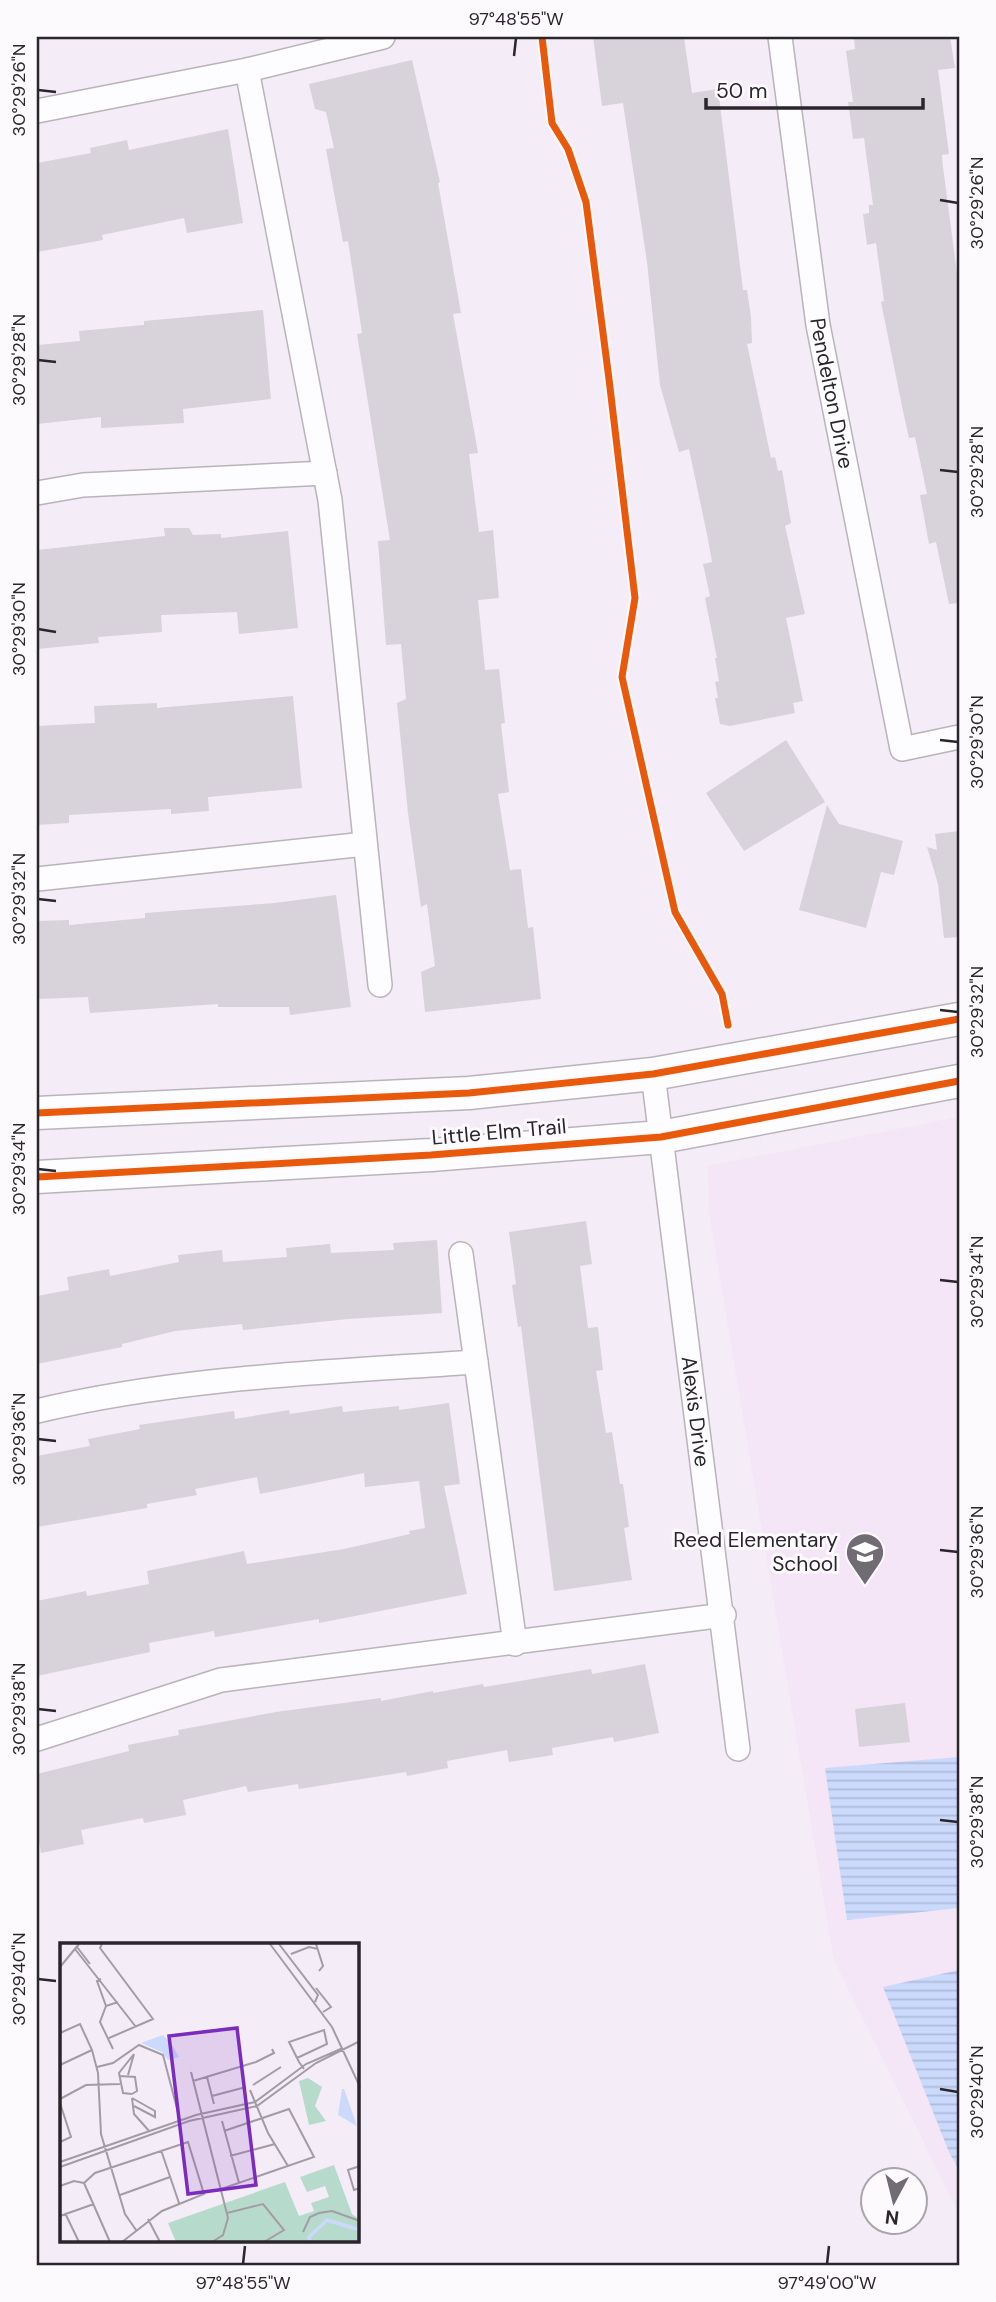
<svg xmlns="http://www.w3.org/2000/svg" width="996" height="2302" font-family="'DM Sans',sans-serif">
<defs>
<pattern id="water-rules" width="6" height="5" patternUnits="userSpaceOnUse" patternTransform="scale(1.75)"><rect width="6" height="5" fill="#cbdafc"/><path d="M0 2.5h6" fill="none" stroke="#aebbd8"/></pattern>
</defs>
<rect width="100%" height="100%" fill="#f4ecf6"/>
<path fill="#f4e5f7" d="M 959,1117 L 959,2213 L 834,1960 L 709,1212 L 708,1166 Z"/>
<path fill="url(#water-rules)" d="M 959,1757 L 959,1908 L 847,1920 L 825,1768 Z
M 959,1970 L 959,2170 L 949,2152 L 883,1987 Z"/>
<path fill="#d8d2db" d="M 593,37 L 684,37 L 692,93 L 718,89 L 743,290 L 747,290 L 751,317 L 752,343 L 747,344 L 771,458 L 775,457 L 778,471 L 782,470 L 791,523 L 785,526 L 805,614 L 786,618 L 803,701 L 793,703 L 795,713 L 730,726 L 720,724 L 715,698 L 718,698 L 715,682 L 719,681 L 715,658 L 717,658 L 705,598 L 710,596 L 703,564 L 712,562 L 708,539 L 689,449 L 679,452 L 660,385 L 647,262 L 623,103 L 602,106 Z
M 854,37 L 950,37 L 955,68 L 938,70 L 949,154 L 942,155 L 943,167 L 959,289 L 959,603 L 949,604 L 936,542 L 929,544 L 920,495 L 927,494 L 915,437 L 909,438 L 903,411 L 881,302 L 884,301 L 876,243 L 867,245 L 863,214 L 869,213 L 869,205 L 873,205 L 864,138 L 853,139 L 848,102 L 853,102 L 846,51 L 855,49 Z
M 412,60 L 440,182 L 438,183 L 461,313 L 453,314 L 478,453 L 469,454 L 479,532 L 493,530 L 499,598 L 478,600 L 485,670 L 499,669 L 505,723 L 501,724 L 509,792 L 498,794 L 510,870 L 521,869 L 528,928 L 533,927 L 541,999 L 425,1012 L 421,972 L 435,966 L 427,904 L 421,907 L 408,813 L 397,703 L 406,699 L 401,644 L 386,645 L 378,541 L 390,540 L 357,334 L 362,333 L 348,241 L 343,242 L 326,149 L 334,148 L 326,112 L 315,109 L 309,84 Z
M 228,129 L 243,223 L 187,233 L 184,218 L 102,235 L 103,240 L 37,252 L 37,163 L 91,153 L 90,148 L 127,140 L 129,150 Z
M 263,310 L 271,399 L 183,409 L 184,423 L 101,428 L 101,417 L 37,424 L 37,345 L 80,341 L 79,331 L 144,325 L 144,321 Z
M 164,528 L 189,528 L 193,535 L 221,534 L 221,538 L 288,531 L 298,628 L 239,634 L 237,612 L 161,615 L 162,632 L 98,637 L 99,643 L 37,649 L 37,550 L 165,536 Z
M 293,696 L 302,788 L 208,797 L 209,811 L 171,814 L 171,809 L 69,815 L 69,823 L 37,825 L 37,726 L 95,723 L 94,706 L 157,703 L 157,708 Z
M 786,740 L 825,802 L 744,851 L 706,793 Z
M 827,805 L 839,824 L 903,841 L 894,875 L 881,872 L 866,928 L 799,910 Z
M 959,831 L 959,937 L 944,938 L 938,884 L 927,847 L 937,850 L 935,834 Z
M 336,895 L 351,1007 L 290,1015 L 289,1007 L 218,1007 L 218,1004 L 90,1013 L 88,997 L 37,999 L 37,921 L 69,920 L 69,925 L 145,918 L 145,913 L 275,903 Z
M 586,1221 L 592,1264 L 580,1266 L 588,1328 L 598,1327 L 603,1370 L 596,1371 L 606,1433 L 612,1432 L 620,1484 L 623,1484 L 629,1527 L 624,1528 L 632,1580 L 554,1591 L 521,1326 L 518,1327 L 512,1285 L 516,1284 L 509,1232 Z
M 437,1240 L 442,1313 L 348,1319 L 243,1330 L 242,1324 L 175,1331 L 122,1344 L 122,1347 L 37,1364 L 37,1296 L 69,1290 L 67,1277 L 109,1269 L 110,1276 L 179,1262 L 178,1255 L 222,1250 L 223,1262 L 287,1257 L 286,1248 L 330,1244 L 331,1253 L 394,1250 L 393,1243 Z
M 449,1403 L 460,1484 L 444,1486 L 467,1594 L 319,1623 L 319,1619 L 215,1637 L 214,1631 L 149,1643 L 150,1652 L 37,1676 L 37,1601 L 86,1591 L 87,1596 L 149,1584 L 147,1571 L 244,1551 L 247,1564 L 344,1549 L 410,1534 L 409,1531 L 425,1528 L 419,1481 L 365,1487 L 364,1473 L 260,1494 L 257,1477 L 195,1489 L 197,1495 L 147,1504 L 147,1508 L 37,1527 L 37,1456 L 90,1446 L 88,1439 L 140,1429 L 139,1425 L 234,1411 L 235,1419 L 289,1410 L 290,1414 L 342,1406 L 343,1412 L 399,1406 L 399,1410 Z
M 645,1664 L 659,1733 L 614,1742 L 613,1737 L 552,1748 L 553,1755 L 509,1762 L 507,1750 L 447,1761 L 448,1768 L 407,1776 L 406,1772 L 299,1789 L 298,1784 L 248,1792 L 246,1786 L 183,1800 L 186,1815 L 144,1823 L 143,1818 L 81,1830 L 84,1844 L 41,1853 L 37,1829 L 37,1774 L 129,1751 L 128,1745 L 179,1735 L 178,1730 L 276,1712 L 381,1698 L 381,1701 L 433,1691 L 433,1693 L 483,1684 L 484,1687 L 591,1669 L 592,1674 Z
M 905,1703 L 910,1742 L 859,1747 L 855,1709 Z"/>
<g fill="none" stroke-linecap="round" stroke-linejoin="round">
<g stroke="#bab3bb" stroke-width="26">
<g id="street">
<path id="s1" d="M 780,37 L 818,325 L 902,749 L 959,737"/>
<path d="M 247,70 L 330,500 L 380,985"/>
<path d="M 37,111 L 247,70 L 383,37"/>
<path d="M 37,493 L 83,485 L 325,473"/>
<path d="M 37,879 L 365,844"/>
<path id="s2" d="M 653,1074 L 738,1749"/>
<path d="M 461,1254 L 515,1644"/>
<path d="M 37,1411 C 180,1377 330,1372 476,1362"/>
<path d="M 37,1739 L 221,1680 L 724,1615"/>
</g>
</g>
<g stroke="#bab3bb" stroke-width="35">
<path id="secondary" d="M 37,1113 L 469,1093 L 653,1074 L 959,1019
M 37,1177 L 431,1155 L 661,1137 L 959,1081"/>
</g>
<use href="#street" stroke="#fdfcfe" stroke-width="23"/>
<use href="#secondary" stroke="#fdfcfe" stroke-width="32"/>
<g stroke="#fdfafe" stroke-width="11">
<path id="cycleway" d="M 542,37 L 552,123 L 568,149 L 586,202 L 609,379 L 635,598 L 622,677 L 675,912 L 722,994 L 728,1025
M 37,1113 L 469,1093 L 653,1074 L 959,1019
M 37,1177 L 431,1155 L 661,1137 L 959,1081"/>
</g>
<use href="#cycleway" stroke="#e8590c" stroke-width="7"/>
</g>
<path fill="none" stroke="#2b252c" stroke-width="2.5" d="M 514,56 L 516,38M 38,90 L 56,92M 940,200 L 958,203M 38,360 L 56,362M 940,470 L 958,472M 38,629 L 56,632M 940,740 L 958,742M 38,899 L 56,901M 940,1010 L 958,1012M 38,1169 L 56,1171M 940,1280 L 958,1282M 38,1439 L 56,1441M 940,1550 L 958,1552M 38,1709 L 56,1711M 940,1820 L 958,1822M 38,1979 L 56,1981M 940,2089 L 958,2092M 243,2264 L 245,2246M 827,2264 L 829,2246"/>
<defs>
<g id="school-pin" transform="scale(2.0125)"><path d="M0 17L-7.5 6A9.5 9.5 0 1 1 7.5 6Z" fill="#716b73" stroke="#fdfafe"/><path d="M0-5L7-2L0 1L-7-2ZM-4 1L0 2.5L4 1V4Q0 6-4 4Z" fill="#fff"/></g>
</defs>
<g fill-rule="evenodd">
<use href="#school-pin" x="865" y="1552"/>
</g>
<g text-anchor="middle" stroke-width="6" stroke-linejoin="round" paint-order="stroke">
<g font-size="21" fill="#2b252c" stroke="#fdfafe">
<text dy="7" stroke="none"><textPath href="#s1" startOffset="360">Pendelton Drive</textPath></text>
<text transform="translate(499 1132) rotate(-5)" y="7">Little Elm Trail</text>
<text dy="7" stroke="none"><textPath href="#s2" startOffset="340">Alexis Drive</textPath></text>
</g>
<g font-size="21" fill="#2b252c" stroke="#fdfafe" text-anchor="end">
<text x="838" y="1547">Reed Elementary<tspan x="838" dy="24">School</tspan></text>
</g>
</g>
<g transform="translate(60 1943)">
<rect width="299" height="299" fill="#f4ecf6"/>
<path d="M 248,135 L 262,144 L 255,163 L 266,178 L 249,182 L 239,138 Z" fill="#b6dbcc"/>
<path d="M 274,222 L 292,271 L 299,276 L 299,299 L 116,299 L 108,280 L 225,239 L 239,273 L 254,268 L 251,260 L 269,254 L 265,243 L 247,249 L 240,234 Z" fill="#b6dbcc"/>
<path d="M 103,92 L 113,103 L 119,114 L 108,117 L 102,109 L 81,100 ZM 282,146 L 284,146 L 297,183 L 278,172 Z" fill="#cbdafc"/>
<path fill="none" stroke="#cbdafc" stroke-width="3.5" d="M 250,299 L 249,294 L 267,277 L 300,287"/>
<path fill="none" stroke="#a49ca5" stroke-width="2" d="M 42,1 L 40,5 L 93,76 L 49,95M 210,1 L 272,84 L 300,144M 219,1 L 258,52 L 255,59M 256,1 L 263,23 L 259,28M 17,4 L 30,21M 15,6 L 76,84M 231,11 L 249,4 L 258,6M 0,24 L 19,1M 41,36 L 37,38 L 46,63M 256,45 L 271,64 L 263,69M 0,90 L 20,81 L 32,107 L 38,130 L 41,191 L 65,271 L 76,287M 53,106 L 40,79 L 46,63 L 58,59M 237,115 L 267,101 L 264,87 L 229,99 L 239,119 L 244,126M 0,122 L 32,107M 37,124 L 53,120 L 79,102 L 103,112 L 120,177M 131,129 L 168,275 L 163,292 L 152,299M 68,132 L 74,111 L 59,130 L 63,150 L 72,151M 60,133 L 75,134 L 77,148 L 72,151M 147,134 L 154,161M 133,138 L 196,119 L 214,110 L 212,106M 193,142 L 221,124M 190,147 L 208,190 L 228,223M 152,153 L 186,144M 72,155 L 95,168 L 95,174 L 74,163M 72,155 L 74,171 L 90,189M 0,156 L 26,142 L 60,141M 0,160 L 11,194 L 0,199M 162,178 L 179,240M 101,207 L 119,260M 170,213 L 215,201M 0,219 L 136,172 L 195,159 L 246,121 L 283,105M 300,223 L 288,227 L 294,247 L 300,245M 0,224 L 129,178 L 197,163 L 256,120 L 300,98M 24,240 L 35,230 L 128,199 L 144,251 L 102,268 L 62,299M 24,240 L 50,299M 0,243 L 14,238 L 24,240M 161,246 L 254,214 L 229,166 L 164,188M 60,252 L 110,234M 5,270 L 19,299M 167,270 L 203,261 L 224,287 L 204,299M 0,273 L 34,261M 88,276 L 100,299M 243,289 L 250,274 L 259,270 L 272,268 L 300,278"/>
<path fill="#7b2cbf" fill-opacity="0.15" stroke="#7b2cbf" stroke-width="3.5" d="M 177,85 L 196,242 L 128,251 L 109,93 Z"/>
<rect width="299" height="299" fill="none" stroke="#2b252c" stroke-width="3.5"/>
</g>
<rect width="996" height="2302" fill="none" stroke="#fdfafe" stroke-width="77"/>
<g transform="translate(894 2201) rotate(187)"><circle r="33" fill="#fdfafe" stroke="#a9a5aa" stroke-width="2"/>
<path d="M0-5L12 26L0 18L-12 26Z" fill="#716b73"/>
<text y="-10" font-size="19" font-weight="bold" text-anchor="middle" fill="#2b252c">N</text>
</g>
<path d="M706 98v10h217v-10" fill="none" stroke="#2b252c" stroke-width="3.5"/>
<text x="716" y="98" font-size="21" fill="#2b252c" stroke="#fdfafe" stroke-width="5" paint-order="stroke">50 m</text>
<rect x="38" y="38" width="920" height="2226" fill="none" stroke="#2b252c" stroke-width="2.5"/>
<g font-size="18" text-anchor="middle" fill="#2b252c">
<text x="516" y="25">97°48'55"W</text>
<text transform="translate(19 90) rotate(-90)" y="6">30°29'26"N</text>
<text transform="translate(977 203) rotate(-90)" y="6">30°29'26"N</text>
<text transform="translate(19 360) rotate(-90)" y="6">30°29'28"N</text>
<text transform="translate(977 472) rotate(-90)" y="6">30°29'28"N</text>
<text transform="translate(19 629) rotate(-90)" y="6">30°29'30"N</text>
<text transform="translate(977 742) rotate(-90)" y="6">30°29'30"N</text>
<text transform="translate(19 899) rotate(-90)" y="6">30°29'32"N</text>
<text transform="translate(977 1012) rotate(-90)" y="6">30°29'32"N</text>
<text transform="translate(19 1169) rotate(-90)" y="6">30°29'34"N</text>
<text transform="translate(977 1282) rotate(-90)" y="6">30°29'34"N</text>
<text transform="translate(19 1439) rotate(-90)" y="6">30°29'36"N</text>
<text transform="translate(977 1552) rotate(-90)" y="6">30°29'36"N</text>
<text transform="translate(19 1709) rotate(-90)" y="6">30°29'38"N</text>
<text transform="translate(977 1822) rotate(-90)" y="6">30°29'38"N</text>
<text transform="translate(19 1979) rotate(-90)" y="6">30°29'40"N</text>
<text transform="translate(977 2092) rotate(-90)" y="6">30°29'40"N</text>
<text x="243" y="2289">97°48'55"W</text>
<text x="827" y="2289">97°49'00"W</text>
</g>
</svg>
